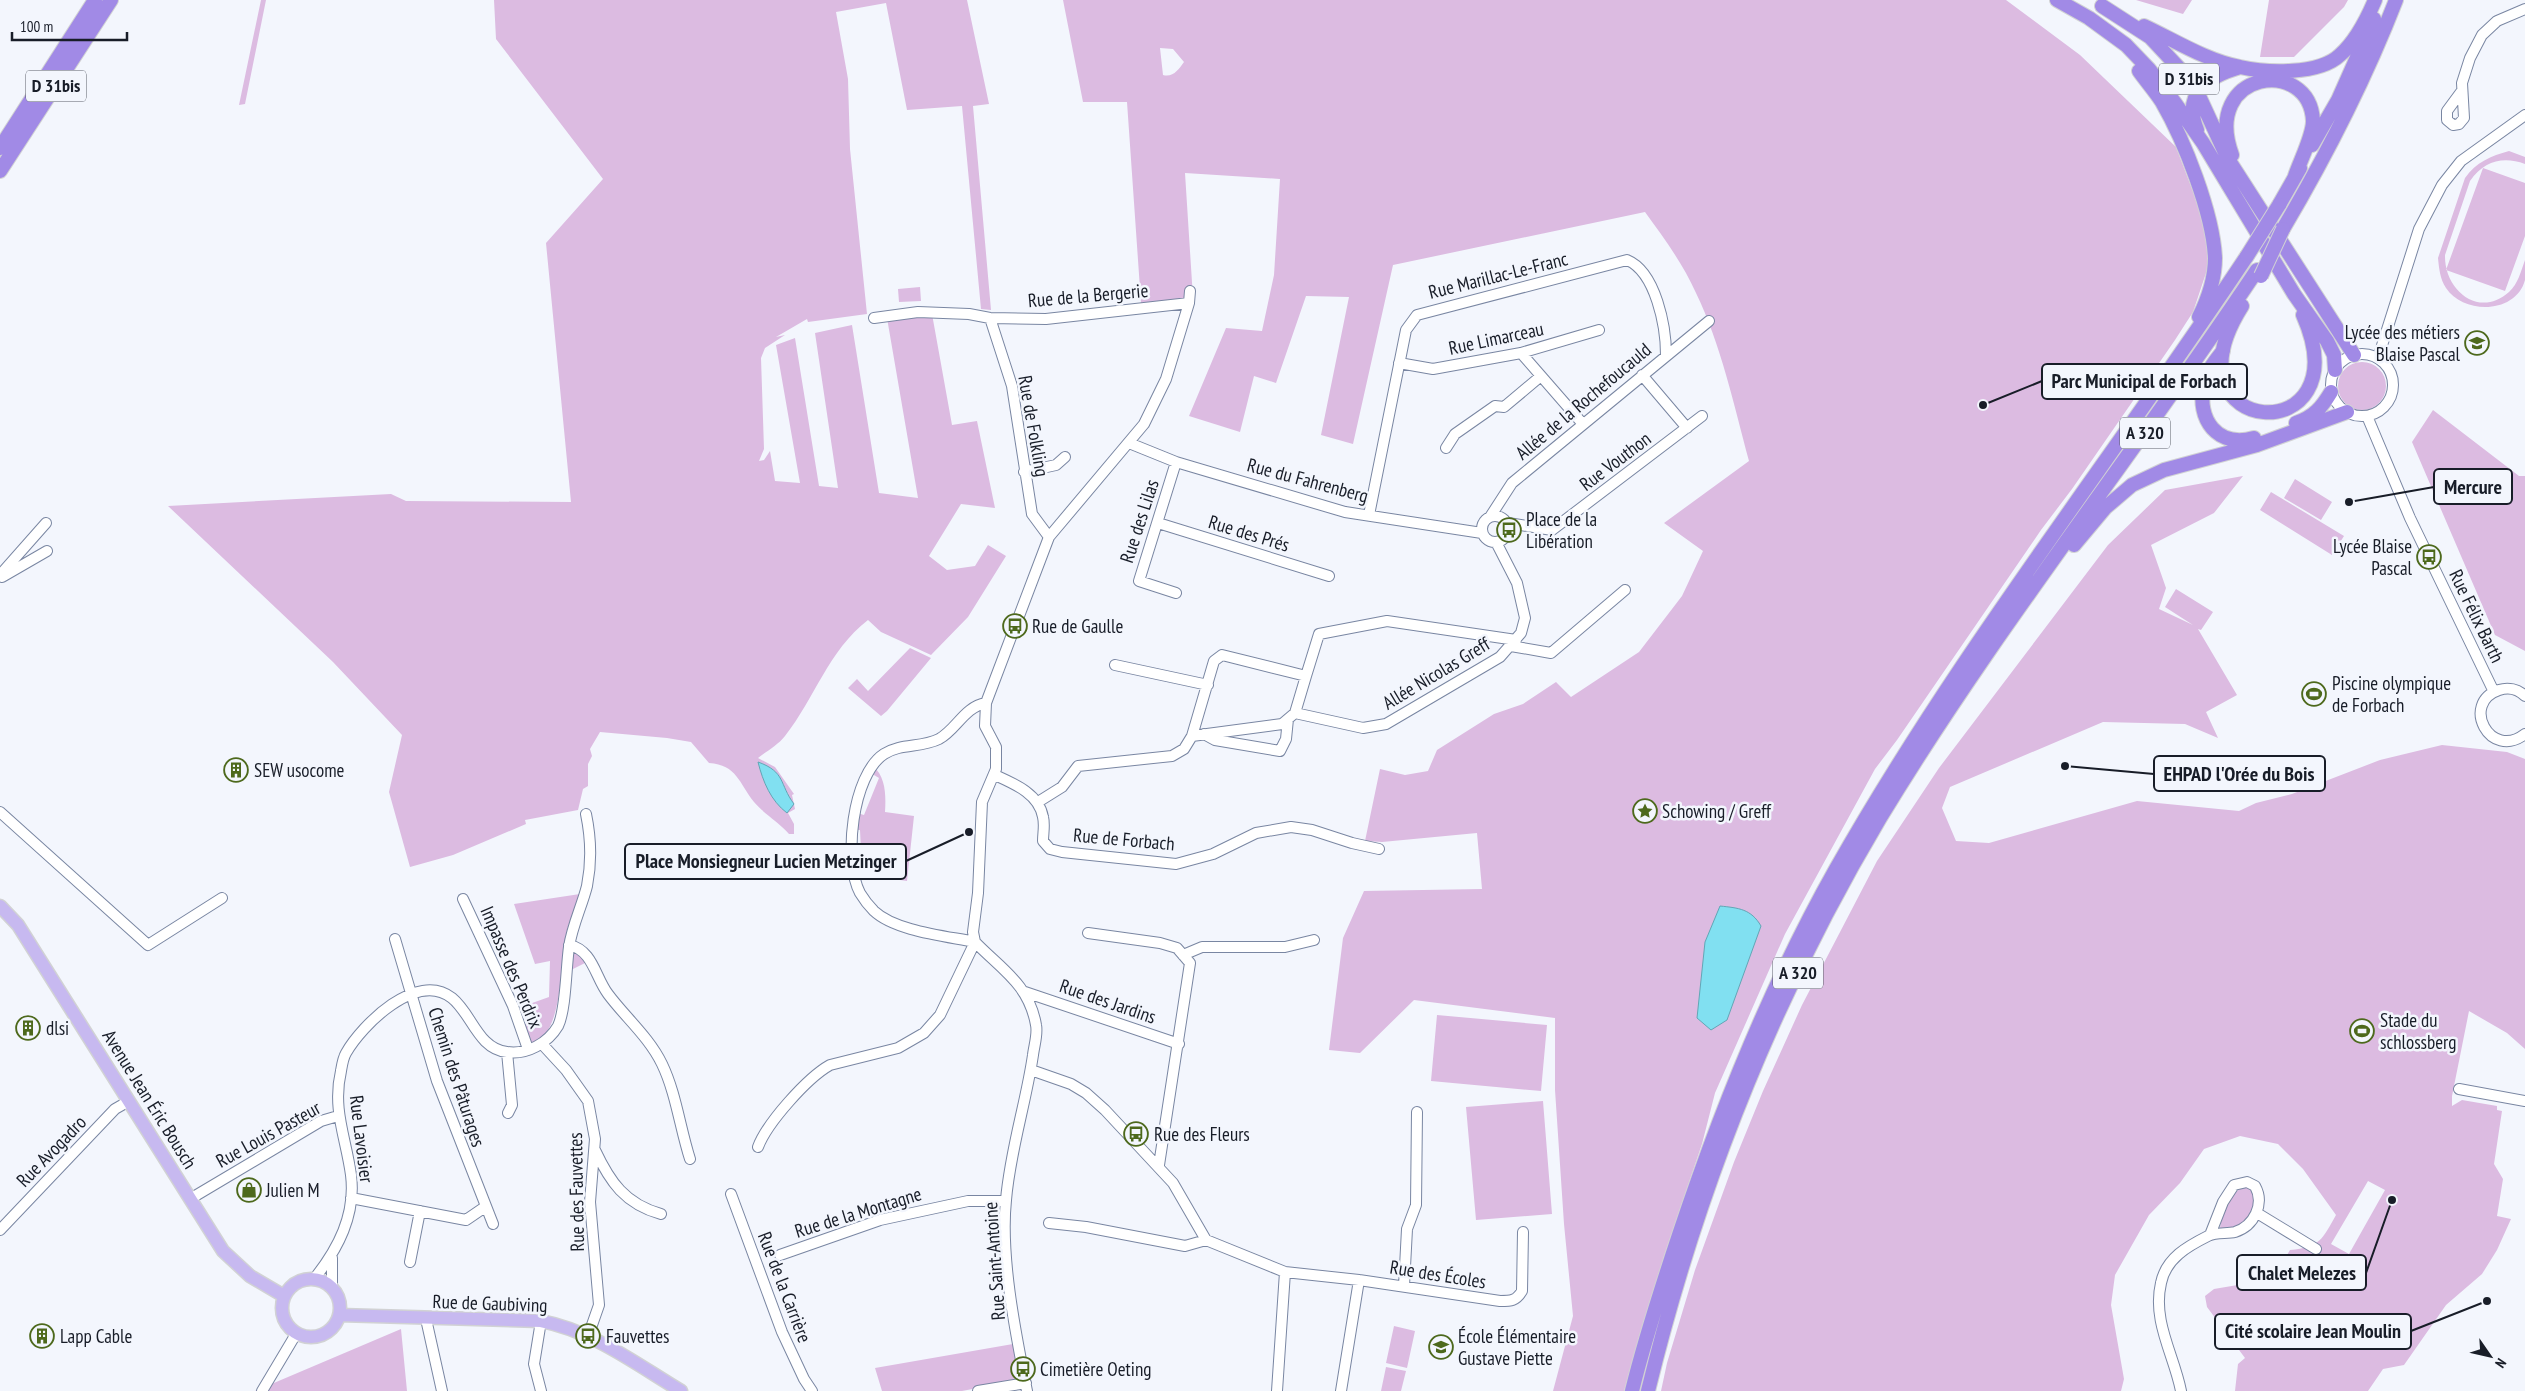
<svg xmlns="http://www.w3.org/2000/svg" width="2525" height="1391" font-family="'PT Sans Narrow',sans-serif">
<rect width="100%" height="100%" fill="#f3f6fd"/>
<path fill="#dcbbe1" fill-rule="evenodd" d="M 261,0 L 266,0 L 245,104 L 239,105 Z
M 494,0 L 967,0 L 989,104 L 973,106 L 991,310 L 981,309 L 962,106 L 907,110 L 886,3 L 836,12 L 848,79 L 850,149 L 867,314 L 808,322 L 807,319 L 776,337 L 785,335 L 765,348 L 761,358 L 764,449 L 759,461 L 764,460 L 770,451 L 775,481 L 800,483 L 776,345 L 795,338 L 819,486 L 838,488 L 815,333 L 852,325 L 879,493 L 918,498 L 887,318 L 932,314 L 952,425 L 977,421 L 995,508 L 961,504 L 929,556 L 947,570 L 975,566 L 988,545 L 1006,556 L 968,617 L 931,655 L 881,632 L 868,620 C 828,651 815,698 785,736 C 778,745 767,751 758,758 L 775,767 L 794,794 L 792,795 L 795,809 L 788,813 L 794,824 L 794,834 L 789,834 C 779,822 764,814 754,802 C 739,783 737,765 709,763 L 691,742 L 667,738 L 600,732 L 590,749 L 592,756 L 588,764 L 588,786 L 583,789 L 578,810 L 525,820 L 526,824 L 453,855 L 410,867 L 389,792 L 402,735 L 333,662 L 168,506 L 391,494 L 406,501 L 571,502 L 546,243 L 603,179 L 496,39 Z
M 1063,0 L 2006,0 L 2080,55 L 2176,147 L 2202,215 L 2211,258 L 2193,312 L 2175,340 L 2072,489 L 2041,530 L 1897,740 L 1875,769 L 1785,934 L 1715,1093 L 1702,1144 L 1665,1253 L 1624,1391 L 1553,1391 L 1573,1316 L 1564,1224 L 1555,1090 L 1555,1018 L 1414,1000 L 1360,1053 L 1329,1050 L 1343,938 L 1364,891 L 1482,889 L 1477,833 L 1382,842 L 1365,841 L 1380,769 L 1405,775 L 1428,771 L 1437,750 L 1494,714 L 1523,704 L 1556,682 L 1571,697 L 1639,652 L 1682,596 L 1703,551 L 1664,523 L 1749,461 C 1734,405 1721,345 1696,293 C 1683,264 1664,238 1645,212 L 1393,265 L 1353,444 L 1321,435 L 1349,297 L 1306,296 L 1276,383 L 1254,376 L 1240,432 L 1189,416 L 1226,328 L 1262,331 L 1274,275 L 1280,179 L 1185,173 L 1193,298 L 1141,303 L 1127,102 L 1083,102 ZM 1160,48 L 1173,49 L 1184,62 C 1179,69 1173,78 1163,75 Z
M 2136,0 L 2192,0 L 2183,14 Z
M 2269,0 L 2348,0 L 2344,7 L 2294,57 L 2260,57 Z
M 2509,151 L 2525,157 L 2525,164 C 2503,156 2484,161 2470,181 L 2445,255 C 2444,290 2479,319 2509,292 C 2518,284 2521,271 2525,260 C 2525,266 2525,274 2525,280 C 2516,314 2464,315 2446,288 C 2440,279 2439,268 2438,258 L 2465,178 C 2476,162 2491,156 2509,151 Z
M 2483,168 L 2525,183 L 2525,236 L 2505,291 L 2446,270 Z
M 920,287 L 921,301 L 899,302 L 898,289 Z
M2338 386a24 24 0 1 1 48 0a24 24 0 1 1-48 0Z
M 2433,410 L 2519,476 L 2525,476 L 2525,651 L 2495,635 L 2412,442 Z
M 2243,476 L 2214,513 L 2151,545 L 2166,588 L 2159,609 L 2193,625 L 2165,607 L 2176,589 L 2213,612 L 2201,630 L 2198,629 L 2237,695 L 2206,712 L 2218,738 L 2185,724 L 2103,722 L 1950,787 L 1942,808 L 1956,841 L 1989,843 L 2137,801 L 2239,811 L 2256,803 L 2292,794 L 2380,760 L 2442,745 L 2507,752 L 2525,759 L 2525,1049 L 2507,1033 L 2469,1011 L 2452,1096 L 2452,1106 L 2462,1100 L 2497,1106 L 2497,1110 L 2502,1111 L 2494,1164 L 2503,1179 L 2497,1216 L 2511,1219 L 2497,1250 L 2482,1274 L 2446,1305 L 2404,1365 L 2383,1369 L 2368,1391 L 2235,1391 L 2238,1364 L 2245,1358 L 2207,1307 L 2205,1296 L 2214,1289 L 2273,1279 L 2290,1250 C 2320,1247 2322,1240 2336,1215 L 2303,1169 L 2278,1144 L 2240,1136 L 2204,1149 L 2180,1183 L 2149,1215 L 2115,1275 L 2111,1305 L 2124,1379 L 2121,1391 L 1661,1391 L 1667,1363 L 1695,1270 L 1734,1162 L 1763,1091 L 1802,1005 L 1877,861 L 1939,768 L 2108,545 L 2165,490 ZM 2368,1181 L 2385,1190 L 2349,1254 L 2331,1244 Z
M 2295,479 L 2332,502 L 2321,520 L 2284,498 Z
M 2271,492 L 2344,536 L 2332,555 L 2260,510 Z
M 910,648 L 931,658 L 887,711 L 881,716 L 848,688 L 857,679 L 868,691 Z
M 873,766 C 886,777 886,796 885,812 L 914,816 L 907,881 L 858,874 L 862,871 L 860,830 L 854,830 L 857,813 L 864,815 L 879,778 L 869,772 Z
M 580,894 C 576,907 569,921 566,934 C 560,961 564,1039 530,1043 L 523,1024 L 527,1023 L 521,1007 L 549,997 L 550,961 L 535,964 L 514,904 Z
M 573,951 L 587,962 L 571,970 Z
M 1437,1015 L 1547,1025 L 1541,1091 L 1431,1081 Z
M 1543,1101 L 1552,1214 L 1476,1220 L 1466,1107 Z
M 2244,1187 L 2252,1190 L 2256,1198 C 2251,1217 2243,1227 2223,1230 L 2220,1228 C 2222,1213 2229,1193 2244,1187 Z
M 1394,1326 L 1415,1331 L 1407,1368 L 1386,1363 Z
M 401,1329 L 407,1391 L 255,1391 Z
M 1013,1344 L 1019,1380 L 962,1391 L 882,1391 L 875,1368 Z
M 1386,1367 L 1406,1371 L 1401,1391 L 1381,1391 Z"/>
<path fill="#81e0f1" stroke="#62a6b5" d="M 758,762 C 786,772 779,784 794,804 L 787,813 C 771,801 763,782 758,762 Z
M 1720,906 C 1739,908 1751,909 1761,926 L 1727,1020 L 1711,1030 L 1697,1018 L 1705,942 Z"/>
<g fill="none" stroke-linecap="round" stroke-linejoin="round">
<g stroke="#7986a2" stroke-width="12">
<path id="minor" d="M 2461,92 L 2447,111 L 2447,120 L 2453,125 L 2459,124 L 2464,118 L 2462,83 L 2470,58 L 2482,35 L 2497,21 L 2525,9
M 874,318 L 918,312 L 969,314 L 990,318 L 1046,319 L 1189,303
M 990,318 L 1012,386 L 1032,514 L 1049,537
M 1521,353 L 1582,423
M2331 385a31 31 0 1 1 62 0a31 31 0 1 1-62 0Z
M 2378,358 L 2419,229 L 2442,185 L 2461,161 L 2525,115
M 1399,363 L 1433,369 L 1521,353 L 1599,330
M 1642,375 L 1687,428
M 2367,416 L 2410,518 L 2494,692
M 1129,443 L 1176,462 L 1345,512 L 1482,533
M 1446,448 L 1455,434 L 1495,406 L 1504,407 L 1541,376
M 1024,472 L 1056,465 L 1065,457
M 1369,515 L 1406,330 L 1417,315 L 1627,260 C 1656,272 1666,327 1666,355
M1482 529a13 13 0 1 1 26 0a13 13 0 1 1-26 0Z
M 1490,517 L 1512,483 L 1709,321
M 1158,523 L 1329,576
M 1508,523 L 1552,530 L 1702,416
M 0,575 L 46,523
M 2,577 L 47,551
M 1176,593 L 1139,581 L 1176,462
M 1511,646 L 1551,653 L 1625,590
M 1115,665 L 1208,685
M 2525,696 C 2518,689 2508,687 2499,690 C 2460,703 2490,761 2525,734
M 1295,713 L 1306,676
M 1204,734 L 1215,740 L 1280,751 L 1286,739 L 1288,719
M 1192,736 L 1214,661 L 1222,655 L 1306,676 L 1319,634 L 1387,621 L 1516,640
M 995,775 C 1015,784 1039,794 1043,817 C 1045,825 1043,833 1043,841 L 1050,849 L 1062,852 L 1176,864 L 1213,854 L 1256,833 L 1291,827 L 1312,830 L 1352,843 L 1379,849
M 1038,802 L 1062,787 L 1078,766 L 1172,756 L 1184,749 L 1192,736 L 1282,724 L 1295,713 L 1363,728 L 1386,724 L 1500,657 L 1521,633 L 1525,618 L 1517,583 L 1496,542
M 0,812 L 148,945 L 222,898
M 463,899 L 513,1006 L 528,1049
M 1088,933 L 1160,943 L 1177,948 L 1190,963 L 1159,1165
M 395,939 L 437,1081 L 493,1224
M 975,942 C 946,936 895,931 874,911 C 869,906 863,898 860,893 C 843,861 852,775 884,754 C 901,743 921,748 939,739 C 957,729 964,707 986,703
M 569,945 C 593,950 595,977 608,994 C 625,1017 649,1037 662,1064 C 676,1093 680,1128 690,1159
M 1183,955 L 1202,947 L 1285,947 L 1314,940
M 1025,992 L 1179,1044
M 542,1044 L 566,1070 L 588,1101 L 595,1139 L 590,1202 L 599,1305 L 592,1325
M 507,1052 L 512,1105 L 508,1113
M 1031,1070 L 1071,1084 L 1086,1093 L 1105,1110 L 1173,1183 L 1206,1240 L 1285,1272 L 1277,1391
M 2459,1089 L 2525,1101
M 758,1147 C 767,1123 807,1078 830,1065 L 898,1048 L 924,1033 L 940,1015 L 975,942
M 595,1150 C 610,1182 625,1204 661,1214
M 731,1194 L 782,1332 L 804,1379 L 812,1391
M 351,1198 L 466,1220 L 485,1207
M 190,1199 L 321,1121 L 338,1116
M 2257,1213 L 2316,1249
M 1049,1223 L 1086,1227 L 1185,1246 L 1206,1240
M 0,1230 L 115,1109 L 129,1101
M 780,1255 L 880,1220 L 968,1201 L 1006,1201
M 332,1258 L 332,1287
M 410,1262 L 420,1211
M 1285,1272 L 1359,1280 L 1500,1301 C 1511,1301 1516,1301 1522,1291 L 1523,1232
M 314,1279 C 338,1249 356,1215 351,1175 C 346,1138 332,1109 341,1071 C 342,1065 343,1058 346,1053 C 362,1025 417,970 452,998 C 472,1014 478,1049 507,1052 C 527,1055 548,1043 558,1026 C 566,1010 566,967 569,947 C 572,926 582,906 587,886 C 592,861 591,838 586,814
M 1404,1286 L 1407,1229 L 1416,1205 L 1417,1112
M 426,1319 L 442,1391
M 262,1391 L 296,1334
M 541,1391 L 534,1364 L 541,1321
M 978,1391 L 1026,1383
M 1027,1391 C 1016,1335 1000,1257 1006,1200 C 1010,1151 1026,1103 1033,1055 C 1034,1046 1038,1034 1036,1025 C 1029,984 1001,969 975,942 L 973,932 L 978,893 L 982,802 L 996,769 L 996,747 L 985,726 L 986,703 L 1049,537 L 1144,424 L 1166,379 L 1189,303 L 1190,291
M 1341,1391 L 1359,1280
M 2181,1391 C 2174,1355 2152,1321 2161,1283 C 2166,1258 2188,1246 2208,1236 C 2216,1232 2227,1234 2235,1232 C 2254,1226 2265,1204 2255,1186 L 2247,1182 L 2234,1185 L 2223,1202 L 2210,1235"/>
</g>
<g stroke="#d1d2d4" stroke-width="15">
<path id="major" d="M 0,906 L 18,925 L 223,1251 L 250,1276 L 284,1296
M282 1308a29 29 0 1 1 58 0a29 29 0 1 1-58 0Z
M 339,1315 L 541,1321 C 593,1331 636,1364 681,1391"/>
</g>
<g stroke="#d1d2d4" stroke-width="16">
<path id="highway" d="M 2057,0 L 2089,18 L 2126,45 L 2149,69 L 2175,103 L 2203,143 L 2294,294 L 2327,341 L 2334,355 L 2335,370
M 2102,6 L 2150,37 L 2193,83 L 2228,159 L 2354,355
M 2144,26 C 2174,40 2207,61 2240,67 C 2267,73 2319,75 2340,55 C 2356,41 2367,19 2375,0
M 2139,71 C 2146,81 2155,91 2162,102 C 2184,140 2213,213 2215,258 C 2215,278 2208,299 2199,317
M 2197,130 C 2182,93 2209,76 2240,67
M 2312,145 L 2338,100 L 2374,19
M 0,148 L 95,0
M 2232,155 C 2201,70 2310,56 2313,121 C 2313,136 2300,161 2295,176
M 0,171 L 111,0
M 2279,205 L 2300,168
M 2283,229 C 2326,156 2365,80 2396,0
M 2242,306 C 2158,439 2364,453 2303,315
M 2223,351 C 2215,361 2206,372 2204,385 C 2196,420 2218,448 2254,438
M 2296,423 C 2314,417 2322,407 2331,392
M 2074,545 L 2105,508 L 2132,485 L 2164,470 L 2257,445 L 2347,412
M 1632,1391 C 1645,1338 1662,1286 1679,1235 C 1721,1109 1771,984 1836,869 C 1957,655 2111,461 2247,256
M 1648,1391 C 1697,1190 1774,996 1880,818 C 1995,628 2134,455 2257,270"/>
</g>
<use href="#minor" stroke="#fff" stroke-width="10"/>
<use href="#major" stroke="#c7b9f0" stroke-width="12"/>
<use href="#highway" stroke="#a18ae6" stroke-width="14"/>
<g stroke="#d1d2d4" stroke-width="16" stroke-linecap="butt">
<path id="highway-bridge" d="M 2247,256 L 2279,205
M 2261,276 L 2283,229"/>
</g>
<use href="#highway-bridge" stroke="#a18ae6" stroke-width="14"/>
</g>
<defs>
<g id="school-ring" transform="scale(1.25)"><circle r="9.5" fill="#f3f6fd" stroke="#4d691c" stroke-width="1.5"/><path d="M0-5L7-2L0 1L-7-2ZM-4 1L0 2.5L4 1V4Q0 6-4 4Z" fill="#4d691c"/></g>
<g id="bus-ring" transform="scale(1.25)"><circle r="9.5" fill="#f3f6fd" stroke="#4d691c" stroke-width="1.5"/><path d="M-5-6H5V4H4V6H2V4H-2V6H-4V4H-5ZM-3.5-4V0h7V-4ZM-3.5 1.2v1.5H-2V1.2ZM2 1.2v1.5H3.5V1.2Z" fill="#4d691c"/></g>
<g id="stadium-ring" transform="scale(1.25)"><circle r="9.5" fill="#f3f6fd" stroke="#4d691c" stroke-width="1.5"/><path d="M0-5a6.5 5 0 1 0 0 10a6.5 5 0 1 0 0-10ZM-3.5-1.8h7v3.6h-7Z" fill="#4d691c"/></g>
<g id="building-ring" transform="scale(1.25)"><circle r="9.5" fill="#f3f6fd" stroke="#4d691c" stroke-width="1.5"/><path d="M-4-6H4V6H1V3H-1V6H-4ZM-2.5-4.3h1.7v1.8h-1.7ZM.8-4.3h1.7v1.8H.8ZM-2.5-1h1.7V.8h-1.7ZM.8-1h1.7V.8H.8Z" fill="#4d691c"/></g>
<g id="sight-ring" transform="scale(1.25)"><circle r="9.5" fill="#f3f6fd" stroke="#4d691c" stroke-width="1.5"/><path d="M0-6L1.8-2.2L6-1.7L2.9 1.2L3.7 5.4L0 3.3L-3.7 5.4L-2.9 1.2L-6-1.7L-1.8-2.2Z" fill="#4d691c"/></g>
<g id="shop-ring" transform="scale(1.25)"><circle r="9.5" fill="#f3f6fd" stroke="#4d691c" stroke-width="1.5"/><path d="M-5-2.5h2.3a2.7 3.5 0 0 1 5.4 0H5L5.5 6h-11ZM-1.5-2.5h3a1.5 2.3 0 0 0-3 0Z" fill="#4d691c"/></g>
</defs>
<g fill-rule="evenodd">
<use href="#school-ring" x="2477" y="343"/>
<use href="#bus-ring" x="1509" y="530"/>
<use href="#bus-ring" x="2429" y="557"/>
<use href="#bus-ring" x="1015" y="626"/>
<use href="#stadium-ring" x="2314" y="694"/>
<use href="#building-ring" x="236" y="770"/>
<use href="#sight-ring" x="1645" y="811"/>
<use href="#building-ring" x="28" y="1028"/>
<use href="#stadium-ring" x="2362" y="1031"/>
<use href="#bus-ring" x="1136" y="1134"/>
<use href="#shop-ring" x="249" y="1190"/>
<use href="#building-ring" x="42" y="1336"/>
<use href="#bus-ring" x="588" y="1336"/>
<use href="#school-ring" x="1441" y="1347"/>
<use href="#bus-ring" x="1023" y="1369"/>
</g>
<g text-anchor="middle" stroke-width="5" stroke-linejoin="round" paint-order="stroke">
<g fill="#f3f6fd" stroke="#5a5e68" stroke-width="1">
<rect x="2159" y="63.5" width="60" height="31" rx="4"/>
<rect x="26" y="70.5" width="60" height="31" rx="4"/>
<rect x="2120" y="417.5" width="50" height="31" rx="4"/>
<rect x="1773" y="957.5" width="50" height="31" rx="4"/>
</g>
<g font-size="18" font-weight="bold" fill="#181d28">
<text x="2189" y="85">D 31bis</text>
<text x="56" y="92">D 31bis</text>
<text x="2145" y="439">A 320</text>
<text x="1798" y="979">A 320</text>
</g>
<g font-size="19" fill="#181d28" stroke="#f3f6fd">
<text transform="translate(1498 275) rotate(-14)" y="7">Rue Marillac-Le-Franc</text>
<text transform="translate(1088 295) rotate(-5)" y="7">Rue de la Bergerie</text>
<text transform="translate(1496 338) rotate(-12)" y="7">Rue Limarceau</text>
<text transform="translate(1583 401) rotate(-40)" y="7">Allée de la Rochefoucauld</text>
<text transform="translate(1034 426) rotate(80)" y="7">Rue de Folkling</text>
<text transform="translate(1615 461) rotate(-37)" y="7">Rue Vouthon</text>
<text transform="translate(1308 480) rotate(15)" y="7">Rue du Fahrenberg</text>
<text transform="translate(1139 521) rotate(-72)" y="7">Rue des Lilas</text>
<text transform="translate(1249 533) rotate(17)" y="7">Rue des Prés</text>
<text transform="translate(2477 616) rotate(64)" y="7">Rue Félix Barth</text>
<text transform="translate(1436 673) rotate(-31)" y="7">Allée Nicolas Greff</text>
<text transform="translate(1124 839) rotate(5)" y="7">Rue de Forbach</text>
<text transform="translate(512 967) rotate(67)" y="7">Impasse des Perdrix</text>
<text transform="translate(1108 1001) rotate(19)" y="7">Rue des Jardins</text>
<text transform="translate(457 1077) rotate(72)" y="7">Chemin des Pâturages</text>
<text transform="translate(150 1099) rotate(58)" y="7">Avenue Jean Éric Bousch</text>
<text transform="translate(268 1134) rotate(-29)" y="7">Rue Louis Pasteur</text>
<text transform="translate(362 1139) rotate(83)" y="7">Rue Lavoisier</text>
<text transform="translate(51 1151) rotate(-46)" y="7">Rue Avogadro</text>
<text transform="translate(576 1192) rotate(-91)" y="7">Rue des Fauvettes</text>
<text transform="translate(858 1212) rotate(-17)" y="7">Rue de la Montagne</text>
<text transform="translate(994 1261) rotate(-94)" y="7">Rue Saint-Antoine</text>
<text transform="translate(1438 1274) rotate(9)" y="7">Rue des Écoles</text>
<text transform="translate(785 1287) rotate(69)" y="7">Rue de la Carrière</text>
<text transform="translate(490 1303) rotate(2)" y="7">Rue de Gaubiving</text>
</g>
<g font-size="19" fill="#181d28" stroke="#f3f6fd" text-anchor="start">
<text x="2460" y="339" text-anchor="end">Lycée des métiers<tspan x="2460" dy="22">Blaise Pascal</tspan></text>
<text x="1526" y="526">Place de la<tspan x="1526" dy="22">Libération</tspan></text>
<text x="2412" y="553" text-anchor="end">Lycée Blaise<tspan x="2412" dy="22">Pascal</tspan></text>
<text x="1032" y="633">Rue de Gaulle</text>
<text x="2332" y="690">Piscine olympique<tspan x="2332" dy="22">de Forbach</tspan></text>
<text x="254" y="777">SEW usocome</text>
<text x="1662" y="818">Schowing / Greff</text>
<text x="2380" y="1027">Stade du<tspan x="2380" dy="22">schlossberg</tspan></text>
<text x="46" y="1035">dlsi</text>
<text x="1154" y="1141">Rue des Fleurs</text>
<text x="266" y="1197">Julien M</text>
<text x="60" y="1343">Lapp Cable</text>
<text x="606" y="1343">Fauvettes</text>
<text x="1458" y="1343">École Élémentaire<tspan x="1458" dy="22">Gustave Piette</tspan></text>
<text x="1040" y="1376">Cimetière Oeting</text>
</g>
</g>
<path fill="none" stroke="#181d28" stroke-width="2" d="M1983 405L2042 381M2349 502L2434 487M2065 766L2154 774M969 832L906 861M2392 1200L2366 1273M2487 1301L2411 1331"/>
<g fill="#181d28" stroke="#f3f6fd" stroke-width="2">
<circle cx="1983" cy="405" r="5"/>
<circle cx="2349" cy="502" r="5"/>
<circle cx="2065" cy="766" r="5"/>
<circle cx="969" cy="832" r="5"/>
<circle cx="2392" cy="1200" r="5"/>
<circle cx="2487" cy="1301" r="5"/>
</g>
<g fill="#f3f6fd" stroke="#181d28" stroke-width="2">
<rect x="2042" y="364" width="205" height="35" rx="5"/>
<rect x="2434" y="469" width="78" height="35" rx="5"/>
<rect x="2154" y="756" width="171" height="35" rx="5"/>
<rect x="625" y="844" width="281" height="35" rx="5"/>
<rect x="2237" y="1255" width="129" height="35" rx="5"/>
<rect x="2215" y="1314" width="196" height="35" rx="5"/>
</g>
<g font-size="20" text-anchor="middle" font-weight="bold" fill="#181d28">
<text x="2144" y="388">Parc Municipal de Forbach</text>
<text x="2473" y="494">Mercure</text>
<text x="2239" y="781">EHPAD l'Orée du Bois</text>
<text x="766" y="868">Place Monsiegneur Lucien Metzinger</text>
<text x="2302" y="1280">Chalet Melezes</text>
<text x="2313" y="1338">Cité scolaire Jean Moulin</text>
</g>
<g transform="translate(2490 1356) rotate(124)" stroke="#f3f6fd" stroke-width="4" paint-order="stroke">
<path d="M0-4L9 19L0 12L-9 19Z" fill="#181d28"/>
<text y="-8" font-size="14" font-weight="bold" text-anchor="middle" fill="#181d28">N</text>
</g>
<path d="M12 32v8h115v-8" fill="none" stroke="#181d28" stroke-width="2.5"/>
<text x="20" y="32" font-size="15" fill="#181d28" stroke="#f3f6fd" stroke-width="4" paint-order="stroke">100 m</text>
</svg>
